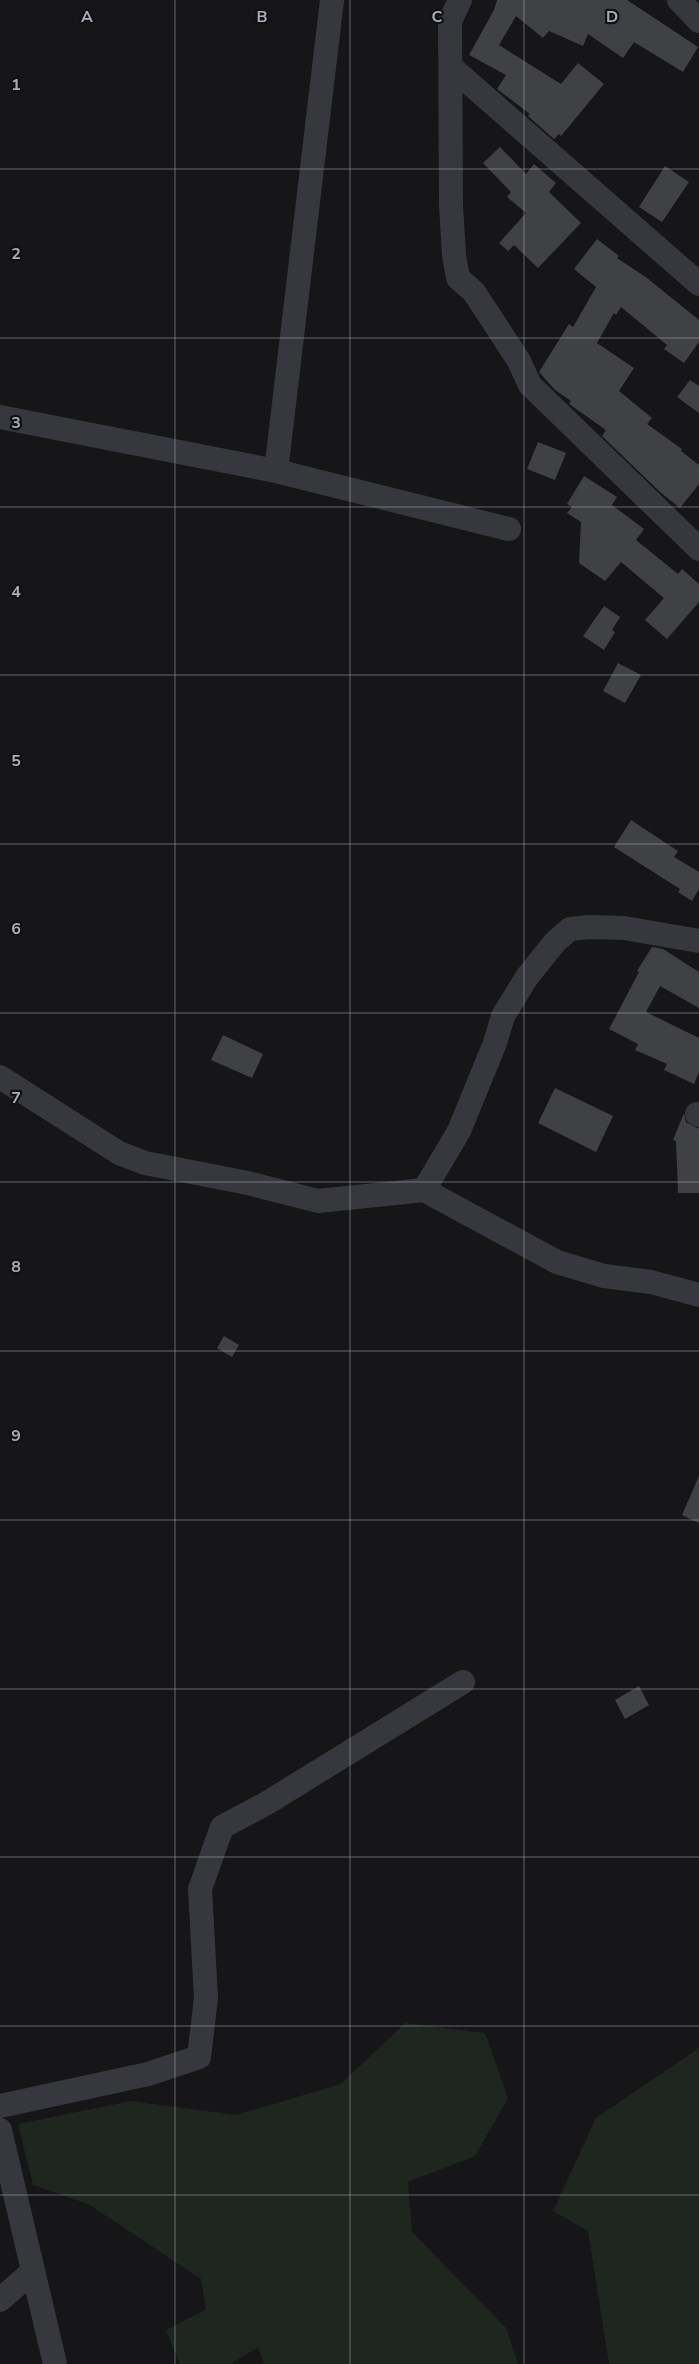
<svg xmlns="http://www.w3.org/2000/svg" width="699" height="2364" font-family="'Nunito Sans',sans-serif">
<rect width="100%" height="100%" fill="#161618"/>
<path fill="#1e261f" d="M 405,2023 L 485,2033 L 508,2098 L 475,2156 L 408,2182 L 412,2232 L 506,2328 L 518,2364 L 264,2364 L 258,2347 L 231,2364 L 180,2364 L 166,2330 L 206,2309 L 201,2279 L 88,2204 L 33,2185 L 18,2124 L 131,2101 L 236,2115 L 341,2084 Z
M 699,2048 L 699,2364 L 609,2364 L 588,2231 L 553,2211 L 596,2118 Z"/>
<path fill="#404145" d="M 497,0 L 627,0 L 698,47 L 683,72 L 634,42 L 623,58 L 588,34 L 583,46 L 549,31 L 543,38 L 516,16 L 499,45 L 561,84 L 578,63 L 604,84 L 561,136 L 559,134 L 554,139 L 528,116 L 530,114 L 497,89 L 506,75 L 469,55 L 494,10 Z
M 500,147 L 526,174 L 534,164 L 556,183 L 549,192 L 581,223 L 538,268 L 514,245 L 508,251 L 499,243 L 526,213 L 507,197 L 511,192 L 483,163 Z
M 665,166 L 689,182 L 662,222 L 639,207 Z
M 597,239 L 619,256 L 617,258 L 647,278 L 699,320 L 699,342 L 684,363 L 664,349 L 667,345 L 621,307 L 616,315 L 614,313 L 597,343 L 634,368 L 619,391 L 652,418 L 647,424 L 682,449 L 681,451 L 699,465 L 699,484 L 680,508 L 660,492 L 602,436 L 606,430 L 569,404 L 571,401 L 555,390 L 539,372 L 569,324 L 573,327 L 596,287 L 574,269 Z
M 690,380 L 699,386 L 699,413 L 677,397 Z
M 538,442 L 566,453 L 555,480 L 527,469 Z
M 584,476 L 617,497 L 612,505 L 644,529 L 636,540 L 678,574 L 682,569 L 699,584 L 699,602 L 667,639 L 645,620 L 664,598 L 621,562 L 605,581 L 579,563 L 581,522 L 567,513 L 572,507 L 567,504 Z
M 604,606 L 620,617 L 612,630 L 615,632 L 604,650 L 583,636 Z
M 618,663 L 641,675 L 625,703 L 603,691 Z
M 631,820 L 678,851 L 674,857 L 699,872 L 699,889 L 692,901 L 678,892 L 680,889 L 614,847 Z
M 652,947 L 663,949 L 699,972 L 699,1008 L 660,986 L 646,1012 L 699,1038 L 699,1072 L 694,1084 L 664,1070 L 667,1064 L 635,1050 L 638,1044 L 609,1029 L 639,972 L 637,971 Z
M 223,1035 L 263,1054 L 252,1078 L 211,1060 Z
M 555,1088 L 613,1116 L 596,1152 L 538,1123 Z
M 684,1113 L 686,1122 L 699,1129 L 699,1193 L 678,1193 L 676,1141 L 673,1140 Z
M 224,1336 L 239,1345 L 232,1357 L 217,1348 Z
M 699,1476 L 699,1523 L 682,1515 Z
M 639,1686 L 649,1705 L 625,1719 L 615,1700 Z"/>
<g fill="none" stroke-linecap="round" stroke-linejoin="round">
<path stroke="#37383d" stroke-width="24" d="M 460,0 L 450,21 L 451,205 L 454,255 L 458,278 L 474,292 L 519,361 L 530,385 L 699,549
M 679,0 L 699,21
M 451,67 L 699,284
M 0,417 L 276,471 L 509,529
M 276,471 L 332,0
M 0,1077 L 119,1153 L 145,1163 L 248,1183 L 318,1201 L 424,1190 L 557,1262 L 604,1276 L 651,1282 L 699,1295
M 697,1114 L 699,1115
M 424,1190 L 459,1131 L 495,1043 L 503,1016 L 527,977 L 555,942 L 570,929 L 589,927 L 624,928 L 699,941
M 0,2106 L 148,2074 L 199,2057 L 206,1998 L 200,1889 L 222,1827 L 267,1803 L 463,1682
M 0,2130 L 55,2364
M 0,2300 L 33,2271"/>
</g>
<path fill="none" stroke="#a8adb8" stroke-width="1" stroke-opacity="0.55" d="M 175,0 L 175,2364M 350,0 L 350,2364M 524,0 L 524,2364M 0,169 L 699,169M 0,338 L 699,338M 0,507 L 699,507M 0,675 L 699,675M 0,844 L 699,844M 0,1013 L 699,1013M 0,1182 L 699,1182M 0,1351 L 699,1351M 0,1520 L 699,1520M 0,1689 L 699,1689M 0,1857 L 699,1857M 0,2026 L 699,2026M 0,2195 L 699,2195"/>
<g font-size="16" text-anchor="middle" font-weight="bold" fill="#a8adb8" stroke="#111113" stroke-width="4.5" stroke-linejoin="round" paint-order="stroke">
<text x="87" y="22">A</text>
<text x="262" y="22">B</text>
<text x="437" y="22">C</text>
<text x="612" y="22">D</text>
<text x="16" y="90">1</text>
<text x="16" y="259">2</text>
<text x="16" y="428">3</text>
<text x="16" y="597">4</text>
<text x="16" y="766">5</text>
<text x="16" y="934">6</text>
<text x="16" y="1103">7</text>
<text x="16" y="1272">8</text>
<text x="16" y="1441">9</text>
</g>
</svg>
